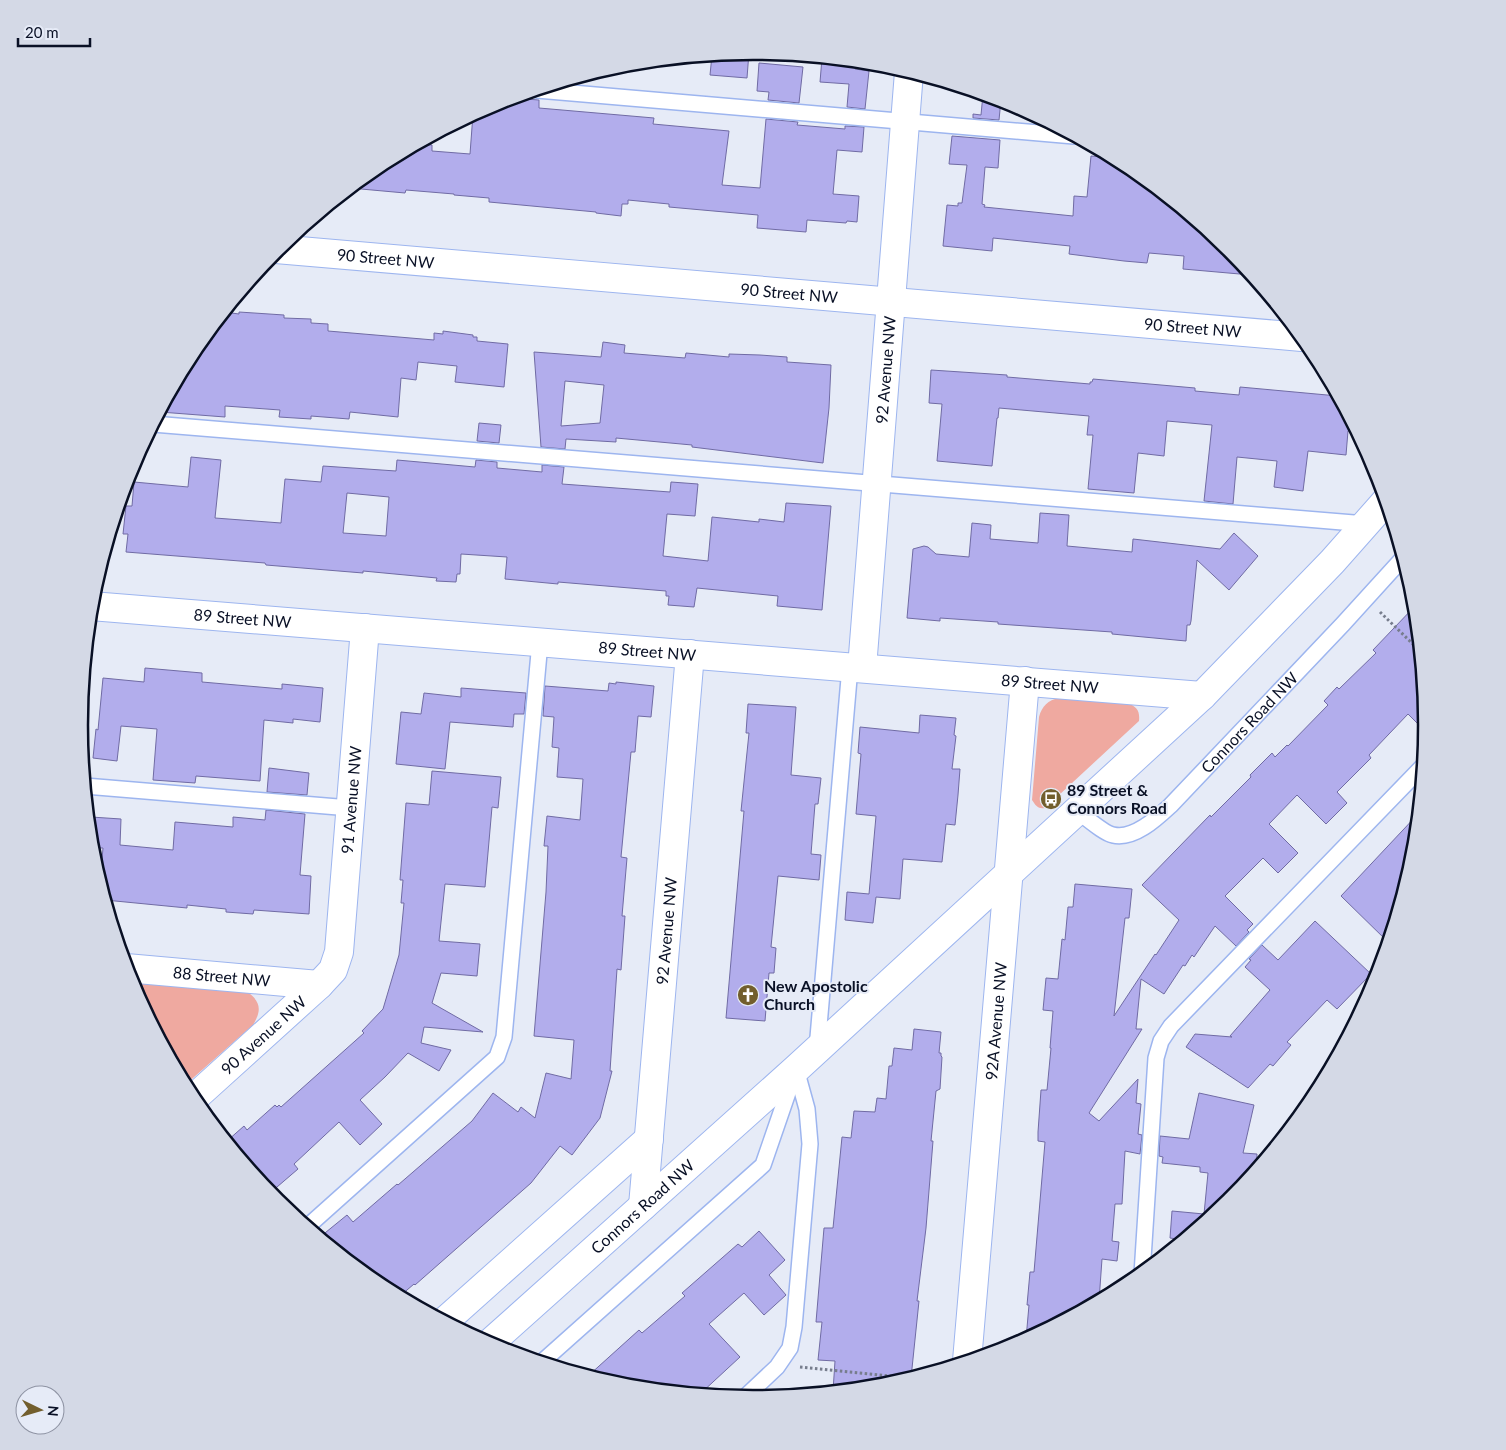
<svg xmlns="http://www.w3.org/2000/svg" width="1506" height="1450" font-family="Lato,sans-serif">
<rect width="100%" height="100%" fill="#e6ebf7"/>
<path fill="#efa9a0" d="M 1059,698 L 1128,703 C 1137,707 1140,711 1139,721 L 1045,808 C 1038,809 1036,806 1032,800 L 1039,717 C 1042,706 1048,700 1059,698 Z
M 130,981 L 246,991 C 261,1001 262,1010 253,1025 L 185,1085 Z"/>
<path fill="#b2adec" stroke="#706ba4" fill-rule="evenodd" d="M 749,52 L 747,78 L 710,75 L 712,55 Z
M 822,58 L 855,61 L 855,69 L 869,71 L 865,109 L 847,107 L 849,84 L 820,82 Z
M 759,63 L 803,67 L 799,103 L 768,100 L 769,92 L 757,91 Z
M 983,94 L 1001,100 L 999,120 L 973,118 L 973,114 L 981,115 Z
M 512,98 L 539,100 L 539,108 L 654,118 L 653,124 L 729,131 L 722,185 L 760,188 L 766,119 L 798,122 L 797,125 L 845,129 L 845,126 L 864,127 L 862,152 L 837,150 L 833,194 L 859,196 L 857,222 L 847,221 L 846,223 L 807,220 L 806,232 L 757,228 L 758,215 L 669,207 L 669,204 L 628,200 L 628,204 L 622,204 L 621,216 L 596,213 L 596,212 L 489,202 L 489,198 L 454,195 L 454,194 L 406,190 L 405,193 L 350,188 L 379,165 L 418,144 L 432,145 L 432,151 L 470,154 L 473,114 L 482,109 L 499,111 L 500,101 Z
M 952,136 L 1000,140 L 998,168 L 985,167 L 982,204 L 985,205 L 984,207 L 1073,216 L 1074,196 L 1087,197 L 1091,156 L 1114,158 L 1128,165 L 1230,249 L 1251,275 L 1183,269 L 1184,256 L 1149,253 L 1147,263 L 1124,261 L 1069,254 L 1070,246 L 993,238 L 992,251 L 943,246 L 947,205 L 958,206 L 958,203 L 962,203 L 967,165 L 949,164 Z
M 224,312 L 239,314 L 239,312 L 284,315 L 284,318 L 311,319 L 311,323 L 328,324 L 328,331 L 434,340 L 434,333 L 443,334 L 443,331 L 473,335 L 473,337 L 477,337 L 477,341 L 508,344 L 504,387 L 455,382 L 457,366 L 418,362 L 416,380 L 401,378 L 398,417 L 350,412 L 349,419 L 311,416 L 311,419 L 279,417 L 280,410 L 225,406 L 225,417 L 160,412 L 193,350 Z
M 603,342 L 625,345 L 624,353 L 685,358 L 686,353 L 729,357 L 729,354 L 760,355 L 787,357 L 787,362 L 831,365 L 829,408 L 823,463 L 692,447 L 692,445 L 616,438 L 616,442 L 566,439 L 565,449 L 541,447 L 534,352 L 601,357 ZM 565,381 L 604,385 L 600,423 L 561,426 Z
M 931,370 L 1007,375 L 1007,377 L 1090,384 L 1090,382 L 1092,382 L 1093,379 L 1195,388 L 1195,391 L 1239,395 L 1240,387 L 1338,396 L 1356,431 L 1348,431 L 1346,455 L 1308,451 L 1303,491 L 1274,487 L 1277,461 L 1237,457 L 1233,504 L 1204,501 L 1212,425 L 1167,421 L 1164,456 L 1138,453 L 1134,493 L 1088,489 L 1093,435 L 1087,435 L 1089,416 L 999,408 L 998,418 L 997,418 L 992,466 L 937,461 L 942,404 L 929,403 Z
M 479,423 L 501,425 L 499,443 L 477,441 Z
M 191,457 L 221,460 L 215,518 L 281,523 L 285,479 L 321,482 L 323,466 L 396,471 L 397,460 L 475,467 L 476,460 L 497,462 L 497,468 L 542,472 L 542,465 L 564,467 L 562,484 L 670,492 L 671,482 L 698,484 L 695,516 L 667,514 L 663,556 L 708,561 L 712,517 L 759,522 L 759,519 L 784,522 L 786,503 L 831,506 L 822,610 L 777,606 L 778,596 L 697,588 L 694,607 L 668,605 L 669,596 L 666,596 L 666,591 L 558,582 L 558,584 L 505,579 L 507,557 L 461,554 L 460,574 L 457,574 L 456,582 L 436,581 L 437,578 L 363,571 L 363,573 L 266,565 L 265,563 L 126,552 L 128,534 L 123,534 L 126,506 L 132,506 L 134,482 L 188,487 ZM 347,493 L 389,497 L 386,536 L 343,533 Z
M 1040,513 L 1069,515 L 1067,546 L 1132,552 L 1133,539 L 1220,549 L 1234,533 L 1258,556 L 1229,590 L 1197,560 L 1191,621 L 1190,625 L 1187,625 L 1186,641 L 1112,634 L 1112,632 L 998,624 L 998,622 L 940,618 L 940,621 L 907,618 L 913,549 L 924,546 L 928,547 L 936,554 L 969,557 L 972,523 L 991,525 L 990,539 L 1038,543 Z
M 1415,606 L 1426,732 L 1408,714 L 1369,755 L 1371,758 L 1337,792 L 1347,803 L 1326,824 L 1297,795 L 1269,824 L 1298,853 L 1278,873 L 1263,858 L 1225,896 L 1253,924 L 1247,930 L 1249,932 L 1236,946 L 1215,926 L 1194,957 L 1192,955 L 1185,966 L 1183,965 L 1164,994 L 1141,979 L 1136,1029 L 1142,1029 L 1089,1113 L 1099,1121 L 1138,1079 L 1136,1103 L 1141,1104 L 1138,1134 L 1142,1135 L 1140,1154 L 1125,1151 L 1122,1204 L 1115,1204 L 1112,1241 L 1119,1242 L 1117,1261 L 1102,1259 L 1099,1301 L 1026,1339 L 1029,1305 L 1027,1305 L 1030,1272 L 1034,1272 L 1045,1142 L 1038,1141 L 1038,1132 L 1041,1090 L 1047,1090 L 1051,1048 L 1050,1048 L 1053,1011 L 1043,1010 L 1046,978 L 1058,979 L 1062,939 L 1065,940 L 1068,907 L 1073,907 L 1075,884 L 1132,889 L 1129,918 L 1125,918 L 1114,1016 L 1155,954 L 1156,955 L 1179,920 L 1142,885 L 1210,815 L 1211,817 L 1251,777 L 1250,775 L 1272,753 L 1275,757 L 1287,745 L 1288,746 L 1328,705 L 1324,701 L 1337,687 L 1339,689 L 1376,653 L 1373,650 Z
M 145,668 L 202,673 L 202,682 L 282,689 L 282,684 L 323,688 L 320,722 L 293,719 L 293,723 L 264,720 L 260,781 L 196,776 L 195,783 L 153,780 L 157,729 L 121,726 L 117,761 L 93,758 L 96,729 L 98,730 L 103,678 L 144,682 Z
M 616,682 L 654,686 L 651,717 L 638,716 L 635,752 L 631,752 L 621,857 L 627,858 L 622,916 L 625,916 L 621,970 L 617,969 L 610,1071 L 612,1071 L 600,1118 L 572,1155 L 560,1146 L 531,1183 L 415,1285 L 414,1284 L 400,1296 L 378,1285 L 320,1237 L 347,1215 L 353,1222 L 397,1184 L 398,1185 L 472,1121 L 493,1093 L 518,1112 L 521,1107 L 535,1118 L 546,1073 L 571,1079 L 574,1040 L 534,1036 L 546,892 L 548,846 L 544,846 L 547,816 L 580,820 L 583,779 L 557,777 L 559,748 L 552,747 L 554,717 L 543,716 L 545,686 L 608,691 L 609,683 L 616,684 Z
M 461,688 L 526,693 L 524,714 L 514,714 L 513,727 L 450,722 L 445,769 L 396,764 L 401,712 L 421,714 L 424,693 L 461,697 Z
M 748,704 L 796,707 L 791,775 L 821,778 L 818,804 L 815,804 L 811,854 L 821,855 L 819,880 L 778,876 L 771,947 L 776,948 L 774,973 L 769,973 L 765,1021 L 726,1018 L 744,811 L 741,811 L 749,733 L 746,733 Z
M 920,715 L 956,718 L 954,735 L 956,736 L 952,769 L 960,769 L 958,795 L 955,825 L 946,824 L 942,862 L 903,859 L 900,899 L 876,897 L 873,923 L 845,920 L 847,892 L 869,894 L 876,816 L 856,814 L 861,754 L 858,753 L 860,727 L 919,733 Z
M 269,768 L 309,773 L 307,795 L 267,792 Z
M 432,771 L 501,777 L 498,808 L 492,807 L 485,887 L 445,884 L 439,941 L 480,944 L 477,976 L 441,973 L 432,1003 L 483,1032 L 424,1027 L 421,1043 L 451,1050 L 439,1071 L 408,1053 L 385,1077 L 360,1100 L 382,1124 L 360,1145 L 339,1122 L 294,1164 L 298,1169 L 270,1193 L 227,1141 L 244,1126 L 247,1130 L 275,1105 L 277,1107 L 279,1105 L 281,1107 L 364,1033 L 362,1031 L 383,1009 L 399,955 L 404,903 L 401,903 L 403,880 L 400,880 L 406,803 L 429,805 Z
M 266,810 L 305,814 L 300,875 L 311,876 L 309,914 L 254,910 L 253,914 L 226,912 L 226,909 L 187,905 L 187,908 L 105,900 L 100,882 L 103,848 L 91,848 L 91,817 L 121,819 L 120,845 L 173,850 L 175,822 L 233,827 L 233,817 L 265,820 Z
M 1418,814 L 1414,857 L 1388,942 L 1341,896 Z
M 1315,921 L 1371,974 L 1337,1009 L 1327,1000 L 1287,1042 L 1291,1045 L 1273,1066 L 1270,1064 L 1248,1088 L 1186,1047 L 1195,1034 L 1232,1037 L 1230,1036 L 1270,990 L 1245,967 L 1251,960 L 1249,959 L 1262,945 L 1278,960 Z
M 914,1029 L 941,1032 L 939,1053 L 941,1053 L 941,1056 L 942,1057 L 940,1089 L 936,1091 L 931,1141 L 933,1141 L 926,1228 L 917,1301 L 919,1301 L 911,1378 L 884,1386 L 833,1391 L 835,1361 L 818,1360 L 822,1322 L 816,1322 L 824,1228 L 833,1228 L 842,1137 L 851,1138 L 854,1111 L 875,1112 L 877,1098 L 886,1099 L 889,1066 L 892,1066 L 894,1048 L 912,1050 Z
M 1199,1093 L 1254,1105 L 1243,1153 L 1257,1154 L 1256,1170 L 1229,1202 L 1183,1240 L 1170,1238 L 1172,1211 L 1204,1214 L 1208,1173 L 1200,1172 L 1200,1167 L 1162,1163 L 1163,1157 L 1159,1156 L 1160,1136 L 1189,1139 Z
M 759,1231 L 785,1260 L 769,1275 L 786,1295 L 764,1315 L 744,1293 L 709,1324 L 740,1357 L 700,1394 L 622,1386 L 588,1376 L 639,1330 L 642,1333 L 685,1296 L 682,1293 L 738,1244 L 742,1247 Z"/>
<g fill="none" stroke-linecap="round" stroke-linejoin="round">
<g stroke="#9db5ef" stroke-width="18">
<g id="service">
<path d="M 537,90 L 1074,136"/>
<path d="M 153,424 L 1366,524"/>
<path d="M 85,786 L 350,808"/>
<path id="s1" d="M 1077,811 C 1086,817 1103,833 1113,835 C 1134,840 1157,818 1171,805 L 1343,624 L 1403,558"/>
<path d="M 817,1049 L 850,667"/>
<path d="M 307,1227 L 497,1057 L 504,1037 L 540,642"/>
<path d="M 1142,1274 L 1156,1058 L 1161,1041 L 1171,1026 L 1423,766"/>
<path d="M 542,1362 L 763,1165 L 794,1075"/>
<path d="M 744,1398 L 777,1367 L 790,1348 L 794,1327 L 810,1144 L 807,1109 L 796,1069"/>
</g>
</g>
<g stroke="#9db5ef" stroke-width="30">
<g id="minor">
<path id="s2" d="M 276,249 L 1302,337"/>
<path id="s3" d="M 91,606 L 1202,696"/>
<path id="s4" d="M 862,668 L 909,72"/>
<path id="s5" d="M 126,968 L 319,985"/>
<path id="s6" d="M 193,1099 L 319,985 L 333,970 L 339,952 L 365,628"/>
<path id="s7" d="M 643,1206 L 690,654"/>
<path d="M 445,1321 L 649,1139"/>
<path id="s8" d="M 967,1361 L 1025,681"/>
</g>
</g>
<g stroke="#9db5ef" stroke-width="30">
<g id="secondary">
<path id="s9" d="M 489,1344 L 796,1069 L 1202,696 L 1332,562 L 1386,501"/>
</g>
</g>
<path stroke="#777d8d" stroke-width="3" stroke-dasharray="2.5 2.5" stroke-linecap="butt" d="M 1380,612 L 1419,650
M 800,1367 L 911,1378"/>
<use href="#service" stroke="#fff" stroke-width="15"/>
<use href="#minor" stroke="#fff" stroke-width="28"/>
<use href="#secondary" stroke="#fff" stroke-width="28"/>
</g>
<defs>
<g id="bus-disc" transform="scale(1.125)"><circle r="9.5" fill="#725e2d" stroke="#e6ebf7"/><path d="M-5-6H5V4H4V6H2V4H-2V6H-4V4H-5ZM-3.5-4V0h7V-4ZM-3.5 1.2v1.5H-2V1.2ZM2 1.2v1.5H3.5V1.2Z" fill="#fff"/></g>
<g id="church-disc" transform="scale(1.125)"><circle r="9.5" fill="#725e2d" stroke="#e6ebf7"/><path d="M-1.2-6h2.4v3.5h3.3v2.4h-3.3V6h-2.4V-.1h-3.3v-2.4h3.3Z" fill="#fff"/></g>
</defs>
<g fill-rule="evenodd">
<use href="#bus-disc" x="1051" y="799"/>
<use href="#church-disc" x="748" y="995"/>
</g>
<g text-anchor="middle" stroke-width="4" stroke-linejoin="round" paint-order="stroke">
<g font-size="16" fill="#091025" stroke="#e6ebf7">
<text dy="6" stroke="none"><textPath href="#s2" startOffset="110">90 Street NW</textPath></text>
<text dy="6" stroke="none"><textPath href="#s2" startOffset="515">90 Street NW</textPath></text>
<text dy="6" stroke="none"><textPath href="#s2" startOffset="920">90 Street NW</textPath></text>
<text dy="6" stroke="none"><textPath href="#s4" startOffset="299">92 Avenue NW</textPath></text>
<text dy="6" stroke="none"><textPath href="#s3" startOffset="152">89 Street NW</textPath></text>
<text dy="6" stroke="none"><textPath href="#s3" startOffset="558">89 Street NW</textPath></text>
<text dy="6" stroke="none"><textPath href="#s3" startOffset="962">89 Street NW</textPath></text>
<text dy="6" stroke="none"><textPath href="#s1" startOffset="225">Connors Road NW</textPath></text>
<text dy="6" stroke="none"><textPath href="#s6" startOffset="362">91 Avenue NW</textPath></text>
<text dy="6" stroke="none"><textPath href="#s7" startOffset="276">92 Avenue NW</textPath></text>
<text dy="6" stroke="none"><textPath href="#s5" startOffset="96">88 Street NW</textPath></text>
<text dy="6" stroke="none"><textPath href="#s8" startOffset="341">92A Avenue NW</textPath></text>
<text dy="6" stroke="none"><textPath href="#s6" startOffset="95">90 Avenue NW</textPath></text>
<text dy="6" stroke="none"><textPath href="#s9" startOffset="206">Connors Road NW</textPath></text>
</g>
<g font-size="16" font-weight="bold" fill="#091025" stroke="#e6ebf7" text-anchor="start">
<text x="1067" y="796">89 Street &amp;<tspan x="1067" dy="18">Connors Road</tspan></text>
<text x="764" y="992">New Apostolic<tspan x="764" dy="18">Church</tspan></text>
</g>
</g>
<path d="M0 0H1506V1450H0ZM88 725a665 665 0 1 1 1330 0a665 665 0 1 1-1330 0Z" fill="#d4d9e6" fill-rule="evenodd"/>
<path fill="none" stroke="#091025" stroke-width="2.5" d="M88 725a665 665 0 1 1 1330 0a665 665 0 1 1-1330 0Z"/>
<g transform="translate(40 1410) rotate(95)"><circle r="24" fill="#e6ebf7" stroke="#8e93a3"/>
<path d="M0-4L9 19L0 12L-9 19Z" fill="#725e2d"/>
<text y="-8" font-size="14" font-weight="bold" text-anchor="middle" fill="#091025">N</text>
</g>
<path d="M18 38v8h72v-8" fill="none" stroke="#091025" stroke-width="2.5"/>
<text x="25" y="38" font-size="15" fill="#091025" stroke="#e6ebf7" stroke-width="4" paint-order="stroke">20 m</text>
</svg>
